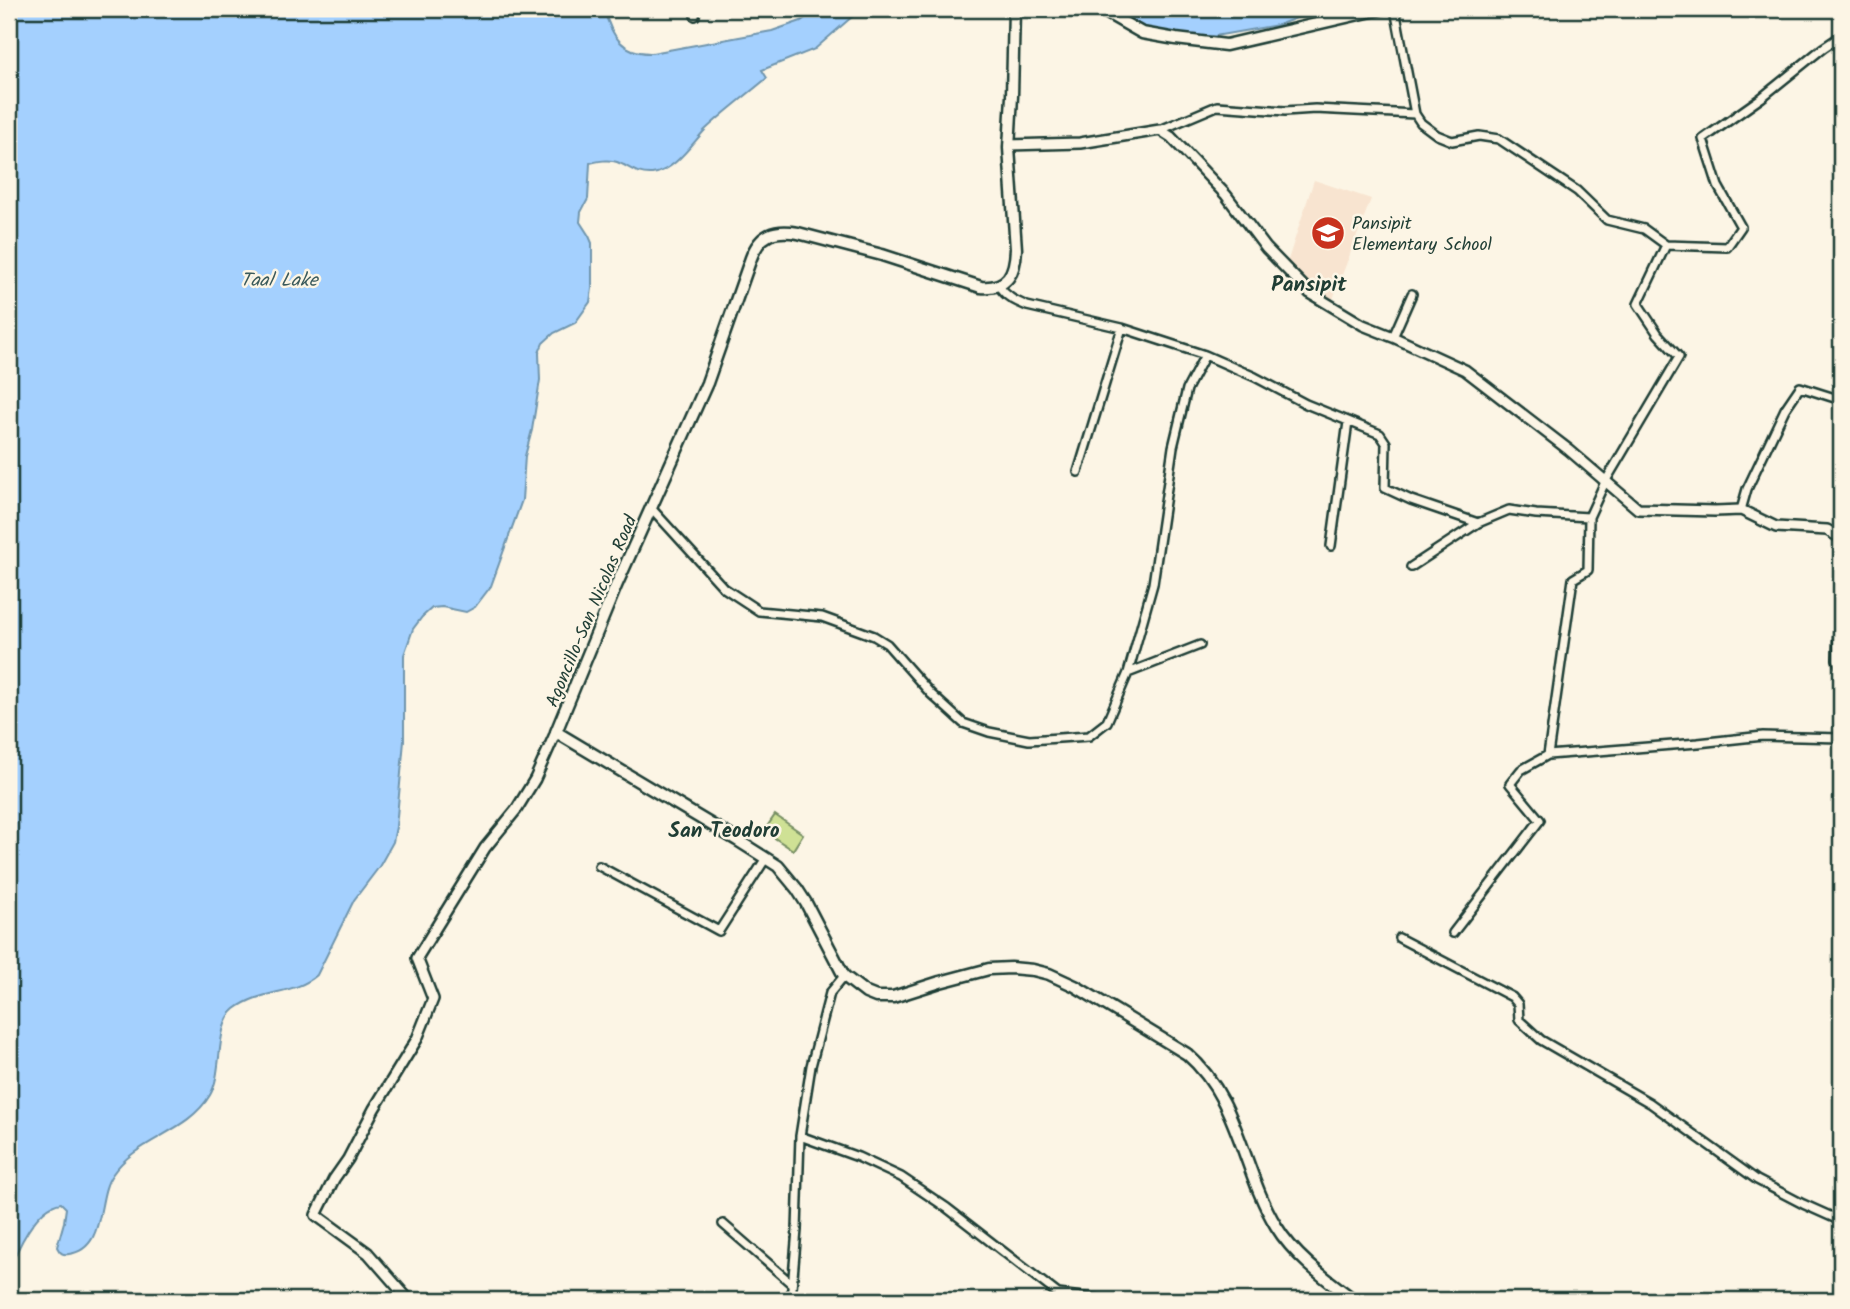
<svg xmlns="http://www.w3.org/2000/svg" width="1850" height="1309" font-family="Kalam,sans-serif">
<rect width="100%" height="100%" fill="#fcf5e5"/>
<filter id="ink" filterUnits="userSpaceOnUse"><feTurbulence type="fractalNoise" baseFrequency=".0143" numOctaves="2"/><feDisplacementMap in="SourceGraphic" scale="14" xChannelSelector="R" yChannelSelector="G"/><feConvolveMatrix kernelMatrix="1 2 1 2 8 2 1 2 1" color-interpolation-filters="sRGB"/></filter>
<g filter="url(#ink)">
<path fill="#f8e4d0" d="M 1314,180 L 1371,199 L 1331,304 L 1311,289 L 1286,266 Z"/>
<path fill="#cfe195" stroke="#778f64" stroke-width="2" d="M 775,815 L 803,834 L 793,850 L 764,831 Z"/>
<path fill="#a4d0fe" stroke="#6f95ad" stroke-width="2" d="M 9,9 L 604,9 C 611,36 623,54 652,53 L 772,31 L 801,21 L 818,9 L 861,9 L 815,49 L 762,70 L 767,78 C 747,95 725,111 705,130 C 691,145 674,171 652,174 C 637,175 630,167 617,162 C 608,159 599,161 590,163 L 588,199 L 581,212 L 580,222 L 589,236 L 592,243 L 592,289 L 590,302 L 575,323 L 554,333 L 543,343 L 539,353 L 540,380 L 532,430 L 525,456 L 522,500 L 491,586 L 475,607 L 466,612 L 442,607 L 432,608 L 422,617 L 413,629 L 404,655 L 404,741 L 396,827 L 393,842 L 379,867 L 354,900 L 317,975 C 295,995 261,989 235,1009 C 214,1026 224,1071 210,1095 C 188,1133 137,1138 112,1175 C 96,1197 107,1249 69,1254 C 62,1255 60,1253 57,1247 L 64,1222 L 66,1208 L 61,1203 C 36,1206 16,1251 9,1272 Z
M 1100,9 L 1320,9 L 1278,25 L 1215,36 L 1168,39 L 1133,30 Z"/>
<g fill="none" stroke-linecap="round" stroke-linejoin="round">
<g stroke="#1f3d34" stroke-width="12">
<path id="minor" d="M 1395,9 L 1415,114
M 695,16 L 696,9
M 1666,245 L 1727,247 L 1741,227 L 1718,186 L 1703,139 L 1761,98 L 1823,48 L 1841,36
M 999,286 C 1006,297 1015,301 1027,306 L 1122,328 L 1205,355 L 1255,377 L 1306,404 L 1380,434 L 1386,443 L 1385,488 L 1411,500 L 1478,523 L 1509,510 L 1536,514 L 1589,517 L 1605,482 L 1679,357 L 1658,334 L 1638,304 L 1666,245 L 1644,229 L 1607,220 L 1577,191 L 1499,139 L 1479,136 L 1452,141 L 1437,135 L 1421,123 L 1415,114 L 1315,109 L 1285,111 L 1217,106 L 1160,130
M 1393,337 L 1412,294
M 1078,472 L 1122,328
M 652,509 L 724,588 L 759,611 L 822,617 L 874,636 L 887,644 L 931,694 L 963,723 L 989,732 L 1029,740 L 1089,736 L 1107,722 L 1128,673 L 1153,584 L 1173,447 L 1187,389 L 1205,355
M 1741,510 L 1747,489 L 1785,409 L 1800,387 L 1841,400
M 1331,546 L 1348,422
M 1411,567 L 1478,523
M 1128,673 L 1200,645
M 1548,755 L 1698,743 L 1763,736 L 1841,738
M 599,866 L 719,931 L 766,858
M 1453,933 L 1540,820 L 1510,784 L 1521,770 L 1548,755 L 1573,579 L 1588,570 L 1589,517
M 1399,938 L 1512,997 L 1518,1004 L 1519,1020 L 1541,1040 L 1650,1103 L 1757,1180 L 1803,1204 L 1841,1221
M 800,1136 L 858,1157 L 901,1177 L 947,1208 L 1058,1294 L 1098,1299
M 723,1224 L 792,1284
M 791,1300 L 797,1230 L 800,1136 L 811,1066 L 830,993 L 844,976"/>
</g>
<g stroke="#1f3d34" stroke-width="14">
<path id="tertiary" d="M 1009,145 L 1080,143 L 1160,130 L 1171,137 L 1226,195 L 1266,248 L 1310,293 L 1363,325 L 1393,337 L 1465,370 L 1569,450 L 1638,509 L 1715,511 L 1741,510 L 1776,527 L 1827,530 L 1841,538
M 1841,579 L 1838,659 L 1841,666
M 409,1300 L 368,1253 L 316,1215 L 334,1179 L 348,1159 L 374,1109 L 417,1039 L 433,999 L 417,958 L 485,848 L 516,810 L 535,779 L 556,732"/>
</g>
<g stroke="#1f3d34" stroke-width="15">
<path id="secondary" d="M 1014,9 L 1012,96 L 1009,148 L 1016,249 C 1015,273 1008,289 981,287 L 882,255 L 798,233 C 774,229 760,234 751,258 L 707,383 L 616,586 L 556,732 L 737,840 L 778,866 L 797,889 L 806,903 L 844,976 L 866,993 L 876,997 L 893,997 L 940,982 L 989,969 L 1011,968 L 1033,970 L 1049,974 L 1075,986 L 1187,1054 C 1239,1099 1242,1170 1276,1226 C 1294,1256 1326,1279 1354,1300
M 1100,9 L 1142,33 L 1176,39 L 1226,45 L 1381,9"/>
</g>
<use href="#minor" stroke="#fcf5e5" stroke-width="7"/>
<use href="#tertiary" stroke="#fcf5e5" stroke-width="9"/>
<use href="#secondary" stroke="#fcf5e5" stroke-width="10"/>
</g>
</g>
<defs>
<g id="school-disc" transform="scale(1.75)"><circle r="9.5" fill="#c8321e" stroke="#fcf5e5"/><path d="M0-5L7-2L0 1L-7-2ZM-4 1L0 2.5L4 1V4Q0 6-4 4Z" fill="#fff"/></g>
</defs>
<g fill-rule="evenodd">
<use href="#school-disc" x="1328" y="233"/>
</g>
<g text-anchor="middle" stroke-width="5" stroke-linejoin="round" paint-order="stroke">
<g font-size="18" fill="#1f3d34" stroke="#fcf5e5" text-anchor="start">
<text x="1352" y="229">Pansipit<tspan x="1352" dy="21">Elementary School</tspan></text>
</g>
<g font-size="18" fill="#1f3d34" stroke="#fcf5e5">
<text transform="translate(591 611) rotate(-67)" y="6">Agoncillo-San Nicolas Road</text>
</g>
<g font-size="19" font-style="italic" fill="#3a5a5c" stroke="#fcf5e5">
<text x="279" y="286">Taal Lake</text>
</g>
<g font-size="21" font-weight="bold" fill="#1f3d34" stroke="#fcf5e5">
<text x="1309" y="291">Pansipit</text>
<text x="724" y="837">San Teodoro</text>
</g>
</g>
<rect width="1850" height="1309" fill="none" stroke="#fcf5e5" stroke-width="35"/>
<rect x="18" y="18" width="1815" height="1274" fill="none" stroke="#1f3d34" stroke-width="2.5" filter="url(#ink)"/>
</svg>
